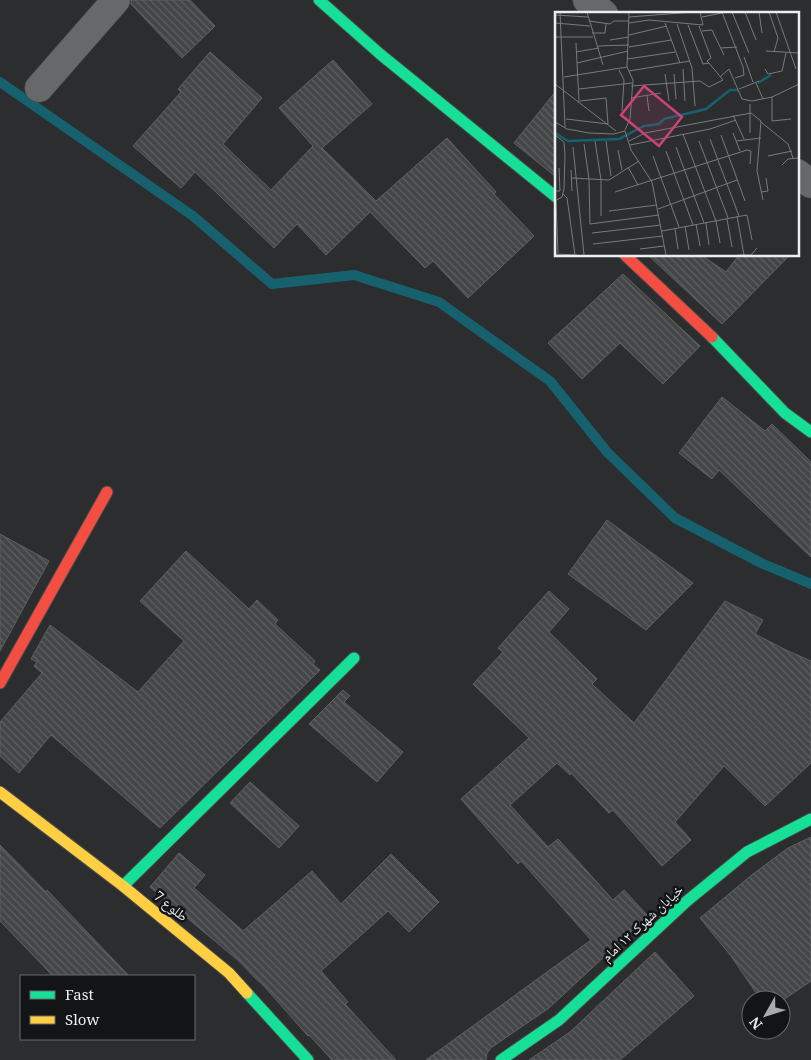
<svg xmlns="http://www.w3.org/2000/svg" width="811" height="1060" font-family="Georgia,'Noto Naskh Arabic',serif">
<defs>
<pattern id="building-back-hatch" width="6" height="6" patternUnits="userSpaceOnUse" patternTransform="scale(1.25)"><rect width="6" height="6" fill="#434546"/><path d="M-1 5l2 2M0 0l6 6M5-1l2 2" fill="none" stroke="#5e6061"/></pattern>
</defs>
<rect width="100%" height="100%" fill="#2b2d2f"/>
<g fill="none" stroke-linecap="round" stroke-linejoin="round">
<path stroke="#17616f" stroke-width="10" d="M 0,82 L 193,216 L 272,284 L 354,275 L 439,302 L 550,381 L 607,452 L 675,518 L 761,563 L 811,584"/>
</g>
<path fill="url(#building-back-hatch)" stroke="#5e6062" d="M 131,0 L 190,0 L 215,26 L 182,58 L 131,4 Z
M 210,52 L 262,98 L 223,144 L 271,190 L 313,146 L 279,108 L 333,60 L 372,104 L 322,148 L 376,201 L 447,138 L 496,192 L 494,194 L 534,236 L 468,298 L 433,261 L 425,268 L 370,212 L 326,255 L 297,224 L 274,248 L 195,172 L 181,188 L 133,146 L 181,92 L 178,89 Z
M 556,91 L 556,177 L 514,143 Z
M 648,255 L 701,255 L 726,272 L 739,255 L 790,255 L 722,324 Z
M 623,274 L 700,346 L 663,384 L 620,343 L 582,379 L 548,343 Z
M 722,397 L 765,431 L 772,424 L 811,462 L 811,557 L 719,470 L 712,479 L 679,453 Z
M 607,520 L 693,583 L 646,630 L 568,574 Z
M 0,534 L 49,561 L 0,651 Z
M 186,551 L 249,609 L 257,600 L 278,620 L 275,624 L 315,661 L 313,664 L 320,670 L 160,828 L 51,735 L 19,773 L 0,756 L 0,722 L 42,673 L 34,666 L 37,662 L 31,659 L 50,625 L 138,692 L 184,641 L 140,601 Z
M 549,591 L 569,609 L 549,632 L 597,679 L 592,684 L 634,723 L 725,601 L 763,620 L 755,634 L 786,650 L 811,661 L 811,763 L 765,806 L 724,766 L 675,822 L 691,840 L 662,866 L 613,810 L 609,813 L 571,773 L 570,775 L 557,763 L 510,805 L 548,847 L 558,839 L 613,900 L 624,890 L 648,916 L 549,1008 L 492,1047 L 487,1053 L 486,1060 L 426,1060 L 591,940 L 521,861 L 518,864 L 461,799 L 529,738 L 473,684 L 503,652 L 498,648 Z
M 343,690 L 350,696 L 344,702 L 403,752 L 377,782 L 309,724 Z
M 250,782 L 299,826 L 279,848 L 230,803 Z
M 811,837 L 811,981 L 783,1000 L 761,1000 L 731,956 L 700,918 L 753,874 L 788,848 Z
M 0,845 L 46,892 L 47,890 L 129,976 L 53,976 L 0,921 Z
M 179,853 L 205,875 L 194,888 L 243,931 L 312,871 L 341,904 L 391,854 L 439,902 L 409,932 L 388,911 L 321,971 L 348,1002 L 345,1004 L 396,1060 L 332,1060 L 309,1035 L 308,1036 L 263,985 L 254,977 L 240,962 L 150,887 Z
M 655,952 L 694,996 L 620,1060 L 529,1060 L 570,1032 Z"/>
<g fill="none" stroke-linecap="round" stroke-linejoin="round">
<g stroke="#48494b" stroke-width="29">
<path id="street" d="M 587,0 L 604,14
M 39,88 L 116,0
M 797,173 L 811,184"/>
</g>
<g stroke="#48494b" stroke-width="13">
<path id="fast" d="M 319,0 L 380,54 L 556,197
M 712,337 L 785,413 L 811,432
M 123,886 L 354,658
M 247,993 L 308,1060
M 501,1060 L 559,1020 L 687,901 L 747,852 L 811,819"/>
</g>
<g stroke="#48494b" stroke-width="13">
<path id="slow" d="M 0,792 L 123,886 L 229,973 L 247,993"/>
</g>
<g stroke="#48494b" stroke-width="13">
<path id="jam" d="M 625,255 L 712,337
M 0,683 L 107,492"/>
</g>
<use href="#street" stroke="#67686a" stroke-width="28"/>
<use href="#fast" stroke="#16e098" stroke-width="11"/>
<use href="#slow" stroke="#ffcf43" stroke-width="11"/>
<use href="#jam" stroke="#f24e42" stroke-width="11"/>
</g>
<g text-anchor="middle" stroke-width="5" stroke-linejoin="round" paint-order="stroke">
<g font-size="14" fill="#edeef2" stroke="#131416">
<text transform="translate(171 906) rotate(39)" y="5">طلوع 7</text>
<text transform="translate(642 923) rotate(-43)" y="5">خیابان شهرک ۱۲ امام</text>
</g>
</g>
<g transform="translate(555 12)">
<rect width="244" height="244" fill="#2b2d2f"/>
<path fill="none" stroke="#17616f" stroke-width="2.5" d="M 203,71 L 216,63M 0,121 L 13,129 L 64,127 L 89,114 L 104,112 L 109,107 L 151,97 L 175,78 L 183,78"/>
<path fill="none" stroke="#797a7d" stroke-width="1" d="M 5,0 L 10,115M 32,0 L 48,53M 167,0 L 188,55 L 189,63 L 180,66M 177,0 L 194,41M 190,0 L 201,28M 204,0 L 207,21M 214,0 L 223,26 L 219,40M 221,0 L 241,57M 0,3 L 33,5M 74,5 L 139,0M 147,5 L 167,1M 34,9 L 55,12 L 59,9 L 74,9M 0,11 L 35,14M 74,11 L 94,8 L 148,13 L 145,0M 110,11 L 125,51M 122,12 L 137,56 L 140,94M 133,13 L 148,52 L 154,51M 144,14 L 156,46 L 152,49 L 154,51M 147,19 L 157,18 L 169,43M 37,21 L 50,21 L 51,12M 74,23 L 112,14M 0,25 L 38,25M 55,28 L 74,25M 21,31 L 24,90M 43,34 L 74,33M 74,35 L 116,28M 166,36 L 182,35M 211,39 L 244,41M 21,40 L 44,36M 189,45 L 198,70M 72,47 L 120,40M 22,51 L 73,39M 128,57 L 130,89M 210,57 L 213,62 L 227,59 L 231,41M 64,58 L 69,68 L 67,99M 74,59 L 135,49M 110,62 L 114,89M 119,62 L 121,87M 9,65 L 72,55M 165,65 L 174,57 L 187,87 L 197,89 L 217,85 L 244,72M 201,71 L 208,87M 0,72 L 61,119M 76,74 L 145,69 L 154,75 L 168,68 L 154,51M 24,77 L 77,71M 184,77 L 204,69M 92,84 L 94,99M 217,85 L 217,109 L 236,107M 76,86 L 106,81M 195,92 L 195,121M 178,103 L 189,127M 11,107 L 53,112 L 51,86 L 25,89M 0,110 L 12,117 L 34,121 L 59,122 L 70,119M 206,110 L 233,132 L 238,146M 70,118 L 75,107 L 78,68 L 72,55 L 74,0M 70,119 L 76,138 L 97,170 L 111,243M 178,121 L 185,139M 128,122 L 161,209 L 165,231M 0,123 L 9,130 L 10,143 L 9,177 L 7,185 L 0,189M 166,123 L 190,189M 155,127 L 184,204M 40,129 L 46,168 L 46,204M 51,129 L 56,164M 74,129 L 90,121 L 196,101 L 206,109 L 202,159 L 208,188M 144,129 L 173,206M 181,129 L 206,126M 29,132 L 34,167 L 35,212 L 104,203M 75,133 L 155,117 L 181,108M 18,135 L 29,243M 121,135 L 149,211M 63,138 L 67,158M 111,139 L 138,213M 98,144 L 124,215M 213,144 L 237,139M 227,153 L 233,147 L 244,146M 73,155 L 83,173M 16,158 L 17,179M 17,166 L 54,168 L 84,149M 0,179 L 5,179 L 4,156M 60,180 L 192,138 L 196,139 L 195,152M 206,180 L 213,179 L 211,166M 8,182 L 12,186 L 20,243M 1,189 L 3,241M 103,197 L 182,168M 54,199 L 102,193M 182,204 L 189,243M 172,207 L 177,235M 151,211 L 154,233M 141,212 L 145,234M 130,214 L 134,238M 120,217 L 123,237M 107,219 L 192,203 L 197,228M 37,221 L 106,213M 38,232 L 108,224M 85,237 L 109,234M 0,242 L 22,243M 183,243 L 196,243 L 202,236"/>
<path fill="#cb4379" fill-opacity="0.15" stroke="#cb4379" stroke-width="2.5" d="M 89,74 L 127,105 L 104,134 L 66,103 Z"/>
<rect width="244" height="244" fill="none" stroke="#edeef2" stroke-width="2.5"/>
</g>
<rect x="20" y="975" width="175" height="65" fill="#131416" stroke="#6a6b6e"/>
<rect x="30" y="991" width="25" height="8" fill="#16e098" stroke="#6a6b6e"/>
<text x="65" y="1000" font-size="15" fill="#edeef2">Fast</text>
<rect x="30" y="1016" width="25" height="8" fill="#ffcf43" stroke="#6a6b6e"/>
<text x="65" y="1025" font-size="15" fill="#edeef2">Slow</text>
<g transform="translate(766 1015) rotate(231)"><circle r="24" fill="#131416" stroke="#6a6b6e"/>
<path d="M0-4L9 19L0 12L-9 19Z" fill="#a9aaae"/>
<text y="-8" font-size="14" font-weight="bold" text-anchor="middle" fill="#edeef2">N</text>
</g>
</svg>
